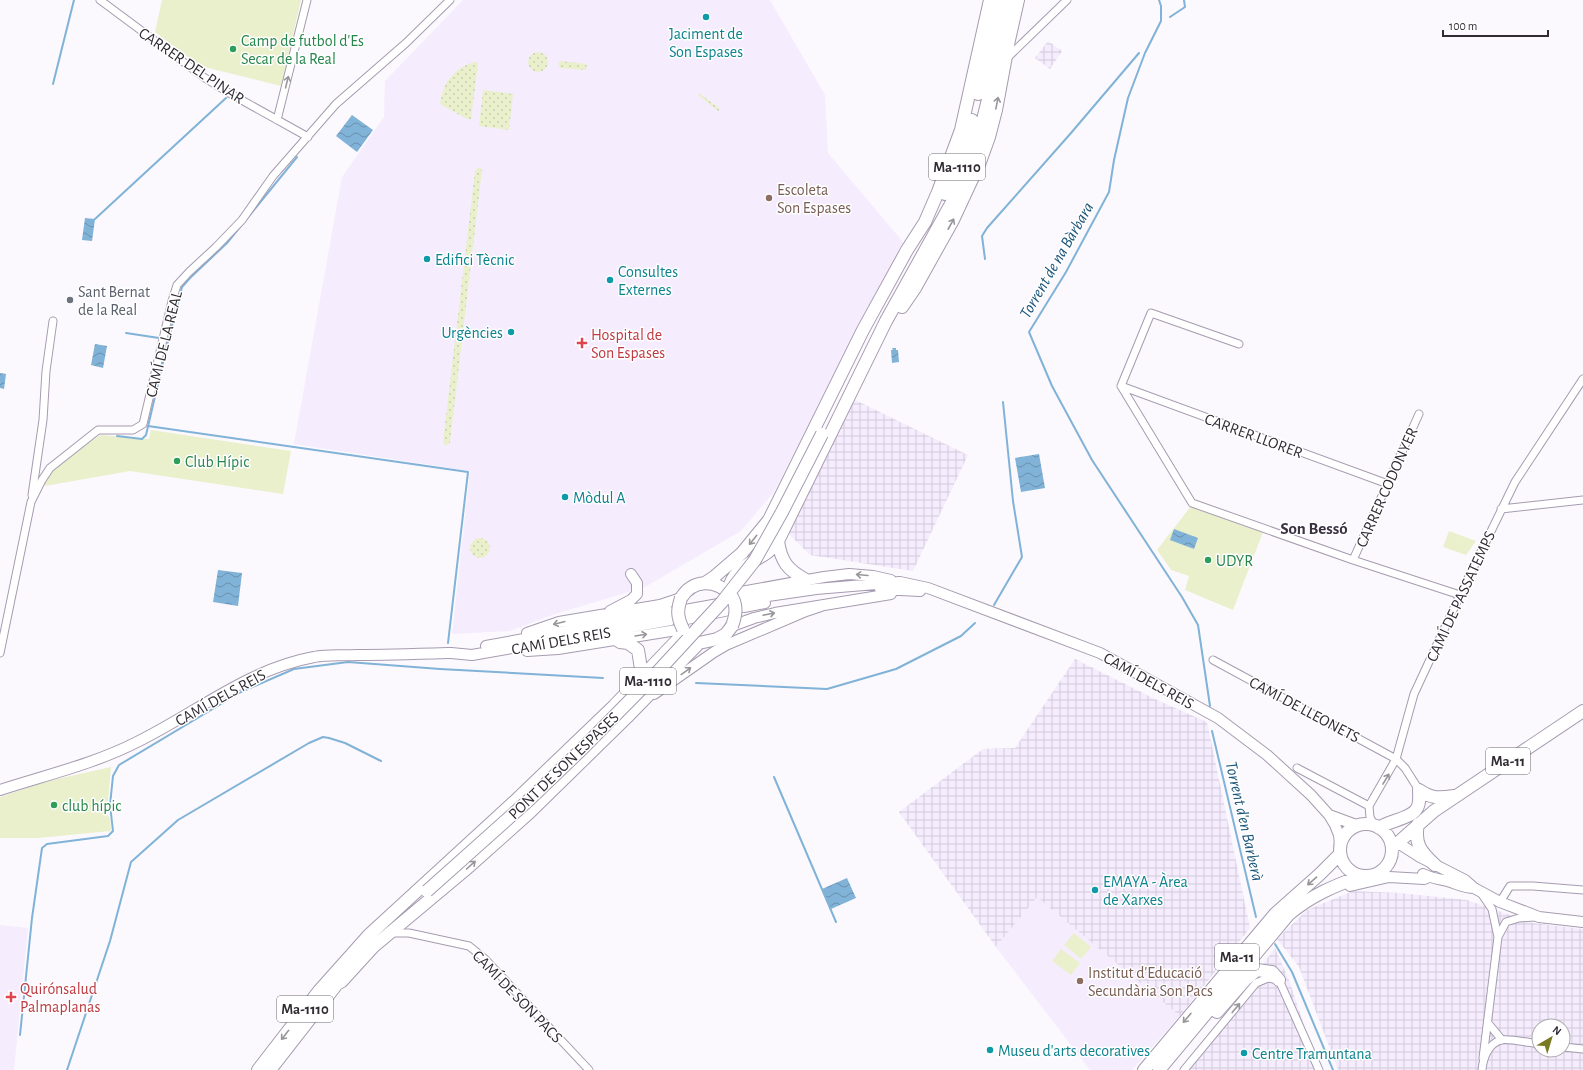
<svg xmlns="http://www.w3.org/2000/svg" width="1583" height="1070" font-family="'Alegreya Sans',sans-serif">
<defs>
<pattern id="industrial-grid" width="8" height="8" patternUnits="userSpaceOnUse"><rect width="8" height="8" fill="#f5ecfe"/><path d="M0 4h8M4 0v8" fill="none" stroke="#d2cbda"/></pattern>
<pattern id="grass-dots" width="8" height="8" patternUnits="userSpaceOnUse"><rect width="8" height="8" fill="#eaf0cc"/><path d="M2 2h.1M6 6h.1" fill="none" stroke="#c9ceb0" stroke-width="1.8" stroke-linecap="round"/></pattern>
<pattern id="water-waves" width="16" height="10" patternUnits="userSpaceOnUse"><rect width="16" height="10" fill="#81b2d7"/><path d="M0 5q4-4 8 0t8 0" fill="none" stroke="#6a91af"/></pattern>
</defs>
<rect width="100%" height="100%" fill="#fbf9fd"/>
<path fill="#f5ecfe" d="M 463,0 L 770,0 L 825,95 L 828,153 L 903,242 L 774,492 L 741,531 L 645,587 L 552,615 L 510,631 L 452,634 L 470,471 L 294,444 L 342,177 L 384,117 L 385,81 Z
M 1037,897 L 1180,1016 L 1132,1070 L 1090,1070 L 996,947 Z
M 0,925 L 28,928 L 14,1070 L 0,1070 Z"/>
<path fill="url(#industrial-grid)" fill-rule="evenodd" d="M 1048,41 L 1062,51 L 1050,69 L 1035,58 Z
M 853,399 L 968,455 L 913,571 L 810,555 L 787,532 Z
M 1075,659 L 1157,700 L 1207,722 L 1250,928 L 1180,1016 L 1037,897 L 996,947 L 899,812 L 983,749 L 1015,748 Z
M 1353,891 L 1400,893 L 1467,900 L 1533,923 L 1583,929 L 1583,1070 L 1338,1070 L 1299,967 L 1277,939 L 1307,910 ZM 1539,1026 L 1563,1026 L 1563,1050 L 1539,1050 Z
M 1275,948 L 1289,980 L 1319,1070 L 1182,1070 Z"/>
<path fill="url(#grass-dots)" d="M528 62a10 10 0 1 1 20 0a10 10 0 1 1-20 0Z
M 560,61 L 587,64 L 586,70 L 560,68 L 558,64 Z
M 475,62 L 478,63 L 478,65 L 471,119 L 467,119 L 440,104 C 441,99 442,93 444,88 C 449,75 462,65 475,62 Z
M 483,90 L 513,94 L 509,130 L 479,126 Z
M 699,93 L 720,109 L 718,111 L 698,95 Z
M 479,167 L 482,170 L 450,442 L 448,445 L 445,445 L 443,442 L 475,171 Z
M470 548a10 10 0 1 1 20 0a10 10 0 1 1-20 0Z"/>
<path fill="#eaf0cc" d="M 162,0 L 301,0 L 281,86 L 200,66 L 155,32 Z
M 151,430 L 291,451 L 283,494 L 130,471 L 45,486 L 45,479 L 51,470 L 100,435 L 149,439 Z
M 1191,506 L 1263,532 L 1233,610 L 1185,590 L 1189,576 L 1171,570 L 1157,550 Z
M 1449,531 L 1476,541 L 1466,555 L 1443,547 Z
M 111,767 L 107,813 L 110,819 L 111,831 L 38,838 L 0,838 L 0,797 L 44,782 Z
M 1074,933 L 1091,947 L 1081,959 L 1064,945 Z
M 1061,949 L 1080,963 L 1071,975 L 1052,961 Z"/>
<path fill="url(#water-waves)" d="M 352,115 L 373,130 L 357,152 L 336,136 Z
M 85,218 L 95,219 L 92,241 L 82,240 Z
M 95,344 L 107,346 L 103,368 L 91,365 Z
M 892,348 L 896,348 L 896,350 L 898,350 L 899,362 L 892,363 L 891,350 L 893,350 Z
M 0,373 L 6,374 L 4,389 L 0,388 Z
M 1039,454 L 1045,488 L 1021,492 L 1015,458 Z
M 1174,529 L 1198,538 L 1194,549 L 1170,540 Z
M 218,570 L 242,573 L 238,606 L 213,602 Z
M 847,878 L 856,898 L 831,909 L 822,889 Z"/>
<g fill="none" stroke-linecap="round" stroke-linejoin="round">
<path stroke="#81b2d7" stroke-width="2" d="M 1159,0 L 1161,6 L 1161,21 L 1145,53 L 1128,98 L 1114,160 L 1109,192 L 1066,272 L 1029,332 L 1052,386 L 1092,460 L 1182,597 L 1198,625 L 1210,706
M 1170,17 L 1185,7 L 1184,0
M 53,84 L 74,0
M 95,219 L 226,98
M 985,259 L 982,236 L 987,228 L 1071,133 L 1139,53
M 126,333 L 159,338
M 148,426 L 468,472 L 448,643
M 117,436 L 142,439 L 146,435 L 168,341 L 182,287 L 190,278 L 227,243 L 297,157
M 994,605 L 1022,557 L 1013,501 L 1003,402
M 696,683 L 827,689 L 896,669 L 961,636 L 975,623
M 1212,731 L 1256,917
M 774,777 L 836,922
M 1275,944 L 1292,972 L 1333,1070
M 20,1035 L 32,918 L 42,848 L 47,844 L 108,836 L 113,831 L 110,805 L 113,776 L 119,765 L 241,692 L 294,669 L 348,662 L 440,669 L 603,678
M 67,1070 L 110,941 L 131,862 L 178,820 L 309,743 L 323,737 L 329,738 L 345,743 L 381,761"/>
<g stroke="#a69bb0" stroke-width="9">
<path id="street" d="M 100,0 L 205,78 L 229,93 L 308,137
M 1006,59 L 1067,0
M 277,120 L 307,0
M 1239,344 L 1151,313 L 1121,386 L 1192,503 L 1353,560 L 1460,595
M 1121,386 L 1388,484
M 32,495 L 43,420 L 46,371 L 53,321
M 1501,509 L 1583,500
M 1353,560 L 1419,414
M 0,653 L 31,502 L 42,480 L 50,468 L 98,430 L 133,430 L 143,424 L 172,301 L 177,285 L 189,272 L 216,247 L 242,220 L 273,176 L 336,104 L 406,43 L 450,0
M 1213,660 L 1396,759 L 1405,768 L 1419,790
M 1297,768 L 1369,806
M 1374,825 L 1370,817 L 1369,806 L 1396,759 L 1414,694 L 1460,595 L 1515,482 L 1583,379
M 1481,893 L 1492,909 L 1498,937 L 1506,922 L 1519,918 L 1534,917
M 1500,902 L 1510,886 L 1533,886 L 1583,890
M 392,933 L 409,933 L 469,946 L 485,959 L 589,1070
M 1488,1023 L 1502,1040
M 1563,1047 L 1583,1049
M 1483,1058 L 1498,937
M 1184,1070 L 1256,983 L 1268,978 L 1279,980 L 1319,1070
M 1482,1070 C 1483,1058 1488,1044 1501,1040 C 1507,1038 1531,1043 1539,1044"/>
</g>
<g stroke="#a69bb0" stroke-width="12">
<path id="secondary" d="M 880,589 L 920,591
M 730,594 L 824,577 L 849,574 L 873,576 L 891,580
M 742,600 L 816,589 L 900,582 L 928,588 L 1100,653 L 1218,718 L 1267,755 L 1311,795 L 1329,815 L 1335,825 L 1339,835 L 1340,845
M 744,607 L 765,603
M 685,610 L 724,603
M 610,611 L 631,600 L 637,594 L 637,583 L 631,574
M 687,619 L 729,610
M 732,626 L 754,618 L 775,613 L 891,594
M 527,633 L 559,622 L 660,605 L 681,598
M 486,646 L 670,612
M 527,651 L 558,649 L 683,629
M 654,694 L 714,652 L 726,645 L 806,611 L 821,606
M 0,790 C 46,775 94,764 137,742 C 196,713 248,669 314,657 C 328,654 343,656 357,655 C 388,655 419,654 451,653 L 472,655 L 671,620
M 1329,815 L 1356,825
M 1391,841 L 1398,843 L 1420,857 L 1465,880 L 1474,888 L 1500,902 L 1539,917 L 1583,922
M 1423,874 C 1431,878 1439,879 1447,881 C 1458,884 1463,888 1474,888
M 1350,886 L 1389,877 L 1424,879 L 1429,877"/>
</g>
<g stroke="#a69bb0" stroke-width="14">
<path id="primary" d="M 978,94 L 998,1
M 945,194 L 967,140 L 972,120
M 902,307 L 915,288 L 953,220 L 980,162 L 989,137 L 996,110 L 1009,40 L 1018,0
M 778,541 C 781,562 788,570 806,580
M 705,583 L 714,577 L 742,553 L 769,520 L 863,330 L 907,250 L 925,222 L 938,192 L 961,130 L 990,0
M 728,590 C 730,584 733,577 737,573 C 750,559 767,558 778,541 L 886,321 L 961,186 L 978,140 L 995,71 L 1004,21 L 1010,0
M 681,598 C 693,579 715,579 730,594
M 617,640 L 620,642 L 628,643 L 638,650 L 641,669 L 635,681
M 1419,790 C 1432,799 1439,798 1455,796
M1340 850a26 26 0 1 1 52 0a26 26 0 1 1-52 0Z
M 1418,824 C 1414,844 1421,852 1435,865
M 1379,828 C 1389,820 1414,819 1418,806 C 1420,801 1419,795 1419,790
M 1392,848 L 1434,811 L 1583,711
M 337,984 L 342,981 L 373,947 L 465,870 L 530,812 L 627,717 L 699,643 L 717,639 L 726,634 L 732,626
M 1217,1012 L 1245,980 L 1257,970 L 1272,972 L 1279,980
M 258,1070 L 319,991 L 369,935 L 514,802 L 614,706 L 685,632
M 270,1070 L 337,984 L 340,978
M 1144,1070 L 1275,914 L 1320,874 L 1340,854
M 1159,1070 L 1289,914 C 1312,895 1334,886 1361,876"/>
</g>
<use href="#street" stroke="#fff" stroke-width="7"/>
<use href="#secondary" stroke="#fff" stroke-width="10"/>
<use href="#primary" stroke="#fff" stroke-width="12"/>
<g stroke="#a69bb0" stroke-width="14" stroke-linecap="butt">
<path id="primary-bridge" d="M 730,594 C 738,604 736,615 732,626
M 681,598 C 677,610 677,617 683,629
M 427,891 L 530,799 L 581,750 L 651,679 L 722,602 L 755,560 L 782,512 L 822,434"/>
</g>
<use href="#primary-bridge" stroke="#fff" stroke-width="12"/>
</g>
<defs><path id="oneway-shaft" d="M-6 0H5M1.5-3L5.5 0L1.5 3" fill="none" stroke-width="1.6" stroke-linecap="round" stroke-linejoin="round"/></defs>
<g stroke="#98969a">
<use href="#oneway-shaft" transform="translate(287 82) rotate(-76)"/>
<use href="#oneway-shaft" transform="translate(997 103) rotate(-79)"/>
<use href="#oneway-shaft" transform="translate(951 224) rotate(-61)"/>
<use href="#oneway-shaft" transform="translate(753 540) rotate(129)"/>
<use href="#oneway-shaft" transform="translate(862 575) rotate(-175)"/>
<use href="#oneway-shaft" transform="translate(769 614) rotate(-12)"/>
<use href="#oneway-shaft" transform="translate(559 623) rotate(166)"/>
<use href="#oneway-shaft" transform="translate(641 635) rotate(-9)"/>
<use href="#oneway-shaft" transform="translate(686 671) rotate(-36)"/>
<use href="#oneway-shaft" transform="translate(1386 779) rotate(-59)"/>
<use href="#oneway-shaft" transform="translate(471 865) rotate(-42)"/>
<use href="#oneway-shaft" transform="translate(1312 881) rotate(139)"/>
<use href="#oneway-shaft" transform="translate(1236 1008) rotate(-50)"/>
<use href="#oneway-shaft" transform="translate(1187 1018) rotate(130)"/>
<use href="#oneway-shaft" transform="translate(285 1035) rotate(128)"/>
</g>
<g fill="#0f9aa8" stroke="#fff" stroke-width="1.5">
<circle cx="706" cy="17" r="4"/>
<circle cx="427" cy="259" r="4"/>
<circle cx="610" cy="280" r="4"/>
<circle cx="511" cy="332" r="4"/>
<circle cx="565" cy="497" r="4"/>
<circle cx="1095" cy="890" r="4"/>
<circle cx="990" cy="1050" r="4"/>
<circle cx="1244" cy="1053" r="4"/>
</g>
<g fill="#2e9e5b" stroke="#fff" stroke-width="1.5">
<circle cx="233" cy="49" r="4"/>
<circle cx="177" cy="461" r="4"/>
<circle cx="1208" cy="560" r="4"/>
<circle cx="54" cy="805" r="4"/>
</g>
<g fill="#8d6e63" stroke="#fff" stroke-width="1.5">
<circle cx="769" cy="198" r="4"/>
<circle cx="1080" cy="981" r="4"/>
</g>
<circle fill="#6b7280" stroke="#fff" stroke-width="1.5" cx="70" cy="300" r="4"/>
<g fill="#e0444e" stroke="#fff" stroke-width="1.5">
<path d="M580 337h4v4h4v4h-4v4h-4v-4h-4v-4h4z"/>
<path d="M9 991h4v4h4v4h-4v4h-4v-4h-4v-4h4z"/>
</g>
<g text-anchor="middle" stroke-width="3" stroke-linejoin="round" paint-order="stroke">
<g fill="#fff" stroke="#6f6b71" stroke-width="1">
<rect x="929" y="154" width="56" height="26" rx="3"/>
<rect x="620" y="668" width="56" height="26" rx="3"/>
<rect x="1486" y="748" width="44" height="26" rx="3"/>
<rect x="1215" y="944" width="44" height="26" rx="3"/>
<rect x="277" y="996" width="56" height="26" rx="3"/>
</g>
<g font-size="15" font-weight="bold" fill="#312c34">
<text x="957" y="172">Ma-1110</text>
<text x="648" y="686">Ma-1110</text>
<text x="1508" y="766">Ma-11</text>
<text x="1237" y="962">Ma-11</text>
<text x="305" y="1014">Ma-1110</text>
</g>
<g font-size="16" fill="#0d838f" stroke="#fff" text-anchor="start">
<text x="706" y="39" text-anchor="middle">Jaciment de<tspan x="706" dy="18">Son Espases</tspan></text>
<text x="435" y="265">Edifici Tècnic</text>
<text x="618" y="277">Consultes<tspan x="618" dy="18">Externes</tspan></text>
<text x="503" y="338" text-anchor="end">Urgències</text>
<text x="573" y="503">Mòdul A</text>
<text x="1103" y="887">EMAYA - Àrea<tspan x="1103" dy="18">de Xarxes</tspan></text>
<text x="998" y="1056">Museu d'arts decoratives</text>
<text x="1252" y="1059">Centre Tramuntana</text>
</g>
<g font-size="16" fill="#27864d" stroke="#fff" text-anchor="start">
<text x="241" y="46">Camp de futbol d'Es<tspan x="241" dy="18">Secar de la Real</tspan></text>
<text x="185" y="467">Club Hípic</text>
<text x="1216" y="566">UDYR</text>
<text x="62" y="811">club hípic</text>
</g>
<g font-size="16" fill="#312c34" stroke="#fff">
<text transform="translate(192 65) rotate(34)" y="6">CARRER DEL PINAR</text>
<text transform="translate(163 344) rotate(-76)" y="6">CAMÍ DE LA REAL</text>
<text transform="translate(1254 435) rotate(20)" y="6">CARRER LLORER</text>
<text transform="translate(1386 487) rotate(-66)" y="6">CARRER CODONYER</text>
<text transform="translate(1460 596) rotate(-65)" y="6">CAMÍ DE PASSATEMPS</text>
<text transform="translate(561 640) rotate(-10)" y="6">CAMÍ DELS REIS</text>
<text transform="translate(1149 680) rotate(29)" y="6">CAMÍ DELS REIS</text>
<text transform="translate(220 697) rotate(-29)" y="6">CAMÍ DELS REIS</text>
<text transform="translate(1305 709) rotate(28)" y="6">CAMÍ DE LLEONETS</text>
<text transform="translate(563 765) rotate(-44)" y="6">PONT DE SON ESPASES</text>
<text transform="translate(518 996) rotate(46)" y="6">CAMÍ DE SON PACS</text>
</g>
<g font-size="16" fill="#785e54" stroke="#fff" text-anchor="start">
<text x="777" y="195">Escoleta<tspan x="777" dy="18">Son Espases</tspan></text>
<text x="1088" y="978">Institut d'Educació<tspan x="1088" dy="18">Secundària Son Pacs</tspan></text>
</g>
<g font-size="16" fill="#5b616d" stroke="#fff" text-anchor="start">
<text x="78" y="297">Sant Bernat<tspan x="78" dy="18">de la Real</tspan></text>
</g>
<g font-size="16" fill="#be3a42" stroke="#fff" text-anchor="start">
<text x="591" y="340">Hospital de<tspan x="591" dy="18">Son Espases</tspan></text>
<text x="20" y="994">Quirónsalud<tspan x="20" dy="18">Palmaplanas</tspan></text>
</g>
<g font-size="17" font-style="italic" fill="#1c557a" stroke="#fff">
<text transform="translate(1056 260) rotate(-60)" y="6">Torrent de na Bàrbara</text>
<text transform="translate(1245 821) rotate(77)" y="6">Torrent d'en Barberà</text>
</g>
<g font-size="17" font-weight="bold" fill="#3a3142" stroke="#fff">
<text x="1314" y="534">Son Bessó</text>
</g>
</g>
<g transform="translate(1551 1038) rotate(38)"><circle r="19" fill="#ffffff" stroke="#adabae"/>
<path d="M0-3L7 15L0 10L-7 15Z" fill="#797921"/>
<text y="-6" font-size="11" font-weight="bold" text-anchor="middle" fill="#312c34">N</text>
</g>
<path d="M1443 30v6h105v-6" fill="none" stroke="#312c34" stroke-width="2"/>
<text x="1449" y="30" font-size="12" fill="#312c34" stroke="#ffffff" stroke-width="3" paint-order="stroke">100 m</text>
</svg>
